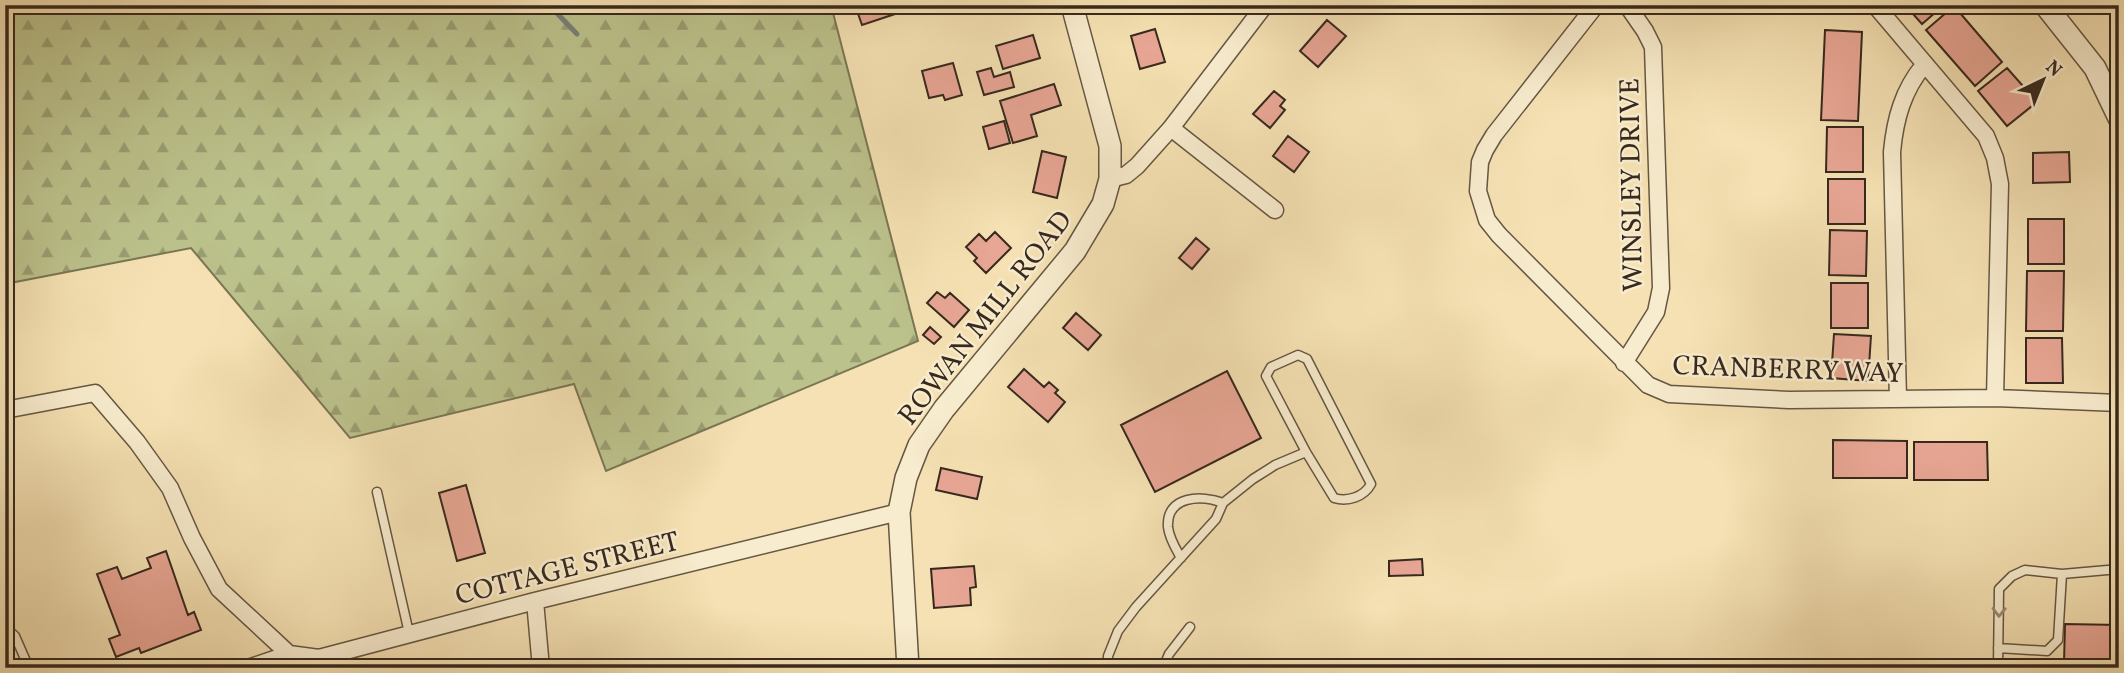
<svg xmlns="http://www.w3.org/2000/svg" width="2124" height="673" font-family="Vollkorn,serif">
<defs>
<pattern id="forest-firs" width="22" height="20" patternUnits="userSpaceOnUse" patternTransform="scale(1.75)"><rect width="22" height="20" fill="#bcc28c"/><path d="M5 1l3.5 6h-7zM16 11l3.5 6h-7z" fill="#9a9e72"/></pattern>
</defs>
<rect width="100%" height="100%" fill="#f5e1b3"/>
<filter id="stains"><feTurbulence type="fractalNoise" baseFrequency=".00286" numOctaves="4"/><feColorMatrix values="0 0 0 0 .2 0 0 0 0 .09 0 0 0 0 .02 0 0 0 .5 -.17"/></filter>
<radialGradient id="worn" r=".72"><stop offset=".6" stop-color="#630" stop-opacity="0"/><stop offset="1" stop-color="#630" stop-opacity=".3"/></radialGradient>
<path fill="url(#forest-firs)" stroke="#7a7655" stroke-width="2" d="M 5,5 L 831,5 L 918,341 L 606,471 L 574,384 L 350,438 L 191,248 L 5,284 Z"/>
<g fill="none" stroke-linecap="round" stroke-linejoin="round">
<path stroke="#758179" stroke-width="5" d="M 549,5 L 577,34"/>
</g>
<path fill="#e8a694" stroke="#37291e" stroke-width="2" d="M 855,5 L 902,5 L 904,11 L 862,25 Z
M 1905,5 L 1944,5 L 1922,24 Z
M 1954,6 L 2002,62 L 1975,86 L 1926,30 Z
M 1327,20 L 1346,36 L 1318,67 L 1300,51 Z
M 1155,29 L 1165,62 L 1140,69 L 1131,36 Z
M 1825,30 L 1862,32 L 1858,121 L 1821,120 Z
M 1033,35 L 1040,58 L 1003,69 L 996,46 Z
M 953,63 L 962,95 L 945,100 L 943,95 L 929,98 L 922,71 Z
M 991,68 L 994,77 L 1010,72 L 1014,87 L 984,95 L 977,72 Z
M 2007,68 L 2037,102 L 2007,126 L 1978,91 Z
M 1054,84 L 1061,105 L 1031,115 L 1037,136 L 1013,143 L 1000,101 Z
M 1274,91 L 1285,100 L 1280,106 L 1285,110 L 1270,128 L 1253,114 Z
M 1004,121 L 1010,143 L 989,149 L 983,127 Z
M 1827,127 L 1863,127 L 1863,172 L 1826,172 Z
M 1288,136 L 1309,152 L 1294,172 L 1273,156 Z
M 1042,151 L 1066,157 L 1057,198 L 1033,192 Z
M 2069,152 L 2070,182 L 2033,183 L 2033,153 Z
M 1828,179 L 1865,179 L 1865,224 L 1828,224 Z
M 2028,219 L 2064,219 L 2064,264 L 2028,264 Z
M 1830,230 L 1867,231 L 1866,276 L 1829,275 Z
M 995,232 L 1011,248 L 986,273 L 974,261 L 977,258 L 966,247 L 979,234 L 986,241 Z
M 1196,238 L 1209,249 L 1192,269 L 1179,258 Z
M 2027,271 L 2064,271 L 2063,331 L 2026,331 Z
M 1831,283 L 1868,283 L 1868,328 L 1831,328 Z
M 937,292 L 945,298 L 950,293 L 969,310 L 954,327 L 927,303 Z
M 1076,313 L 1101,335 L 1088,350 L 1063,328 Z
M 930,327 L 941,337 L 934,344 L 923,335 Z
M 1834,334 L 1871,336 L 1868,381 L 1831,378 Z
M 2026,338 L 2062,338 L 2063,383 L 2026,383 Z
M 1024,369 L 1044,387 L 1049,382 L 1058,390 L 1055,393 L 1065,402 L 1048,422 L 1008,387 Z
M 1227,371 L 1261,438 L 1155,492 L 1121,425 Z
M 1833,440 L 1907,441 L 1907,478 L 1833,478 Z
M 1914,442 L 1987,442 L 1988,480 L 1914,480 Z
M 941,468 L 982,477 L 977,499 L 936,490 Z
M 466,485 L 485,553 L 457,561 L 439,493 Z
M 166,551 L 188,615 L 194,612 L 201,630 L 141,653 L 139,648 L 116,657 L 109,639 L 120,635 L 97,574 L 117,567 L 122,579 L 151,568 L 147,558 Z
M 1422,559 L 1423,575 L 1389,576 L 1389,561 Z
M 974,566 L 976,587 L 970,588 L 971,605 L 934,608 L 931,569 Z
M 2065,624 L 2119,625 L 2119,668 L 2008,668 L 2008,662 L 2064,663 Z
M 1674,661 L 1676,668 L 1656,668 Z"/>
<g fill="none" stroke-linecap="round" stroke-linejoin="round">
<g stroke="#665743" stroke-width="11">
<path id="service" d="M 1298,355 L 1307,359 L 1371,484 C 1364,497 1348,502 1334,498 L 1306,452 L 1266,376 L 1271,367 Z
M 377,492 L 409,633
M 1181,558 C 1176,549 1169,538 1168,527 C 1166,495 1202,495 1223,503
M 5,627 L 15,636 L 29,668
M 1998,648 L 2047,651 L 2058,640 L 2062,574
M 1107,668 L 1108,656 L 1118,631 L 1136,607 L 1216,519 L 1223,503 L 1253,479 L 1275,465 L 1306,452
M 1163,668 L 1169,654 L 1190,627
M 1998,668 L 1999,589 L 2012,576 L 2025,570 L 2062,574 L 2119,569"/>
</g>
<g stroke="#665743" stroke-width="19">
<path id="minor" d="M 1596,5 L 1494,135 L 1485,150 L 1480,162 L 1478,191 L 1487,220 L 1499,235 L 1648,385 L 1669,394 L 1789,400 L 1995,398 L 2119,403
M 1875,5 L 1986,136 L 1995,158 L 2000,184 L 1995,398
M 1171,128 L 1275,210
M 1110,179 L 1126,175 L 1137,166 L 1171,128 L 1265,5
M 1624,363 L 1656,312 L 1661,288 L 1653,47 L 1645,31 L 1627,5
M 1898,399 L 1892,152 C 1895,119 1903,90 1924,65
M 5,410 L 95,393 L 137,442 L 170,488 L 192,538 L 219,589 L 289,654
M 535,601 L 541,668
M 248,668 L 289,654 L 319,658 L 535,601 L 899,512"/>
</g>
<g stroke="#665743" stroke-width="24">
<path id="tertiary" d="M 2045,5 L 2095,68 L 2119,118
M 908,668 L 899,512 L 906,478 L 919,445 L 944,409 L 1075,251 L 1103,204 L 1110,179 L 1110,146 L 1072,5"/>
</g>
<use href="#service" stroke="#f8ecce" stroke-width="8"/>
<use href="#minor" stroke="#f8ecce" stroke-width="16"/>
<use href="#tertiary" stroke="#f8ecce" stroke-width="21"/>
</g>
<defs><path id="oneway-chevron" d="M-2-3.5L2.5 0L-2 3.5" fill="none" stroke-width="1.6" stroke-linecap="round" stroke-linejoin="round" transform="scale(1.75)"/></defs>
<use stroke="#988a76" href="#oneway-chevron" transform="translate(1999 612) rotate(91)"/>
<g text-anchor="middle" stroke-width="5" stroke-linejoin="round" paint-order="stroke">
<g font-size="28" fill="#37291e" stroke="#f8ecce">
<text transform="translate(1630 185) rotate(-91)" y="10">WINSLEY DRIVE</text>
<text transform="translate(984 317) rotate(-52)" y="10">ROWAN MILL ROAD</text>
<text transform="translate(1788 368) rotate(2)" y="10">CRANBERRY WAY</text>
<text transform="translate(567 567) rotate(-14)" y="10">COTTAGE STREET</text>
</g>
</g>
<rect width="2124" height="673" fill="none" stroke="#f5e1b3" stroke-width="28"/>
<rect x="7" y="7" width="2110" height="659" fill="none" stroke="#37291e" stroke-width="3.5"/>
<rect x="14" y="14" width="2096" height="645" fill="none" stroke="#37291e" stroke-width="2"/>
<g transform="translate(2043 80) rotate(43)" stroke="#f8ecce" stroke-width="5" paint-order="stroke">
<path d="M0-5L12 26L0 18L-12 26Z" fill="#37291e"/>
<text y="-10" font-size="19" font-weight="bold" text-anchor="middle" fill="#37291e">N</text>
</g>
<rect width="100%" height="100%" filter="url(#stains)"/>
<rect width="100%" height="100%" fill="url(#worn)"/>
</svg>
